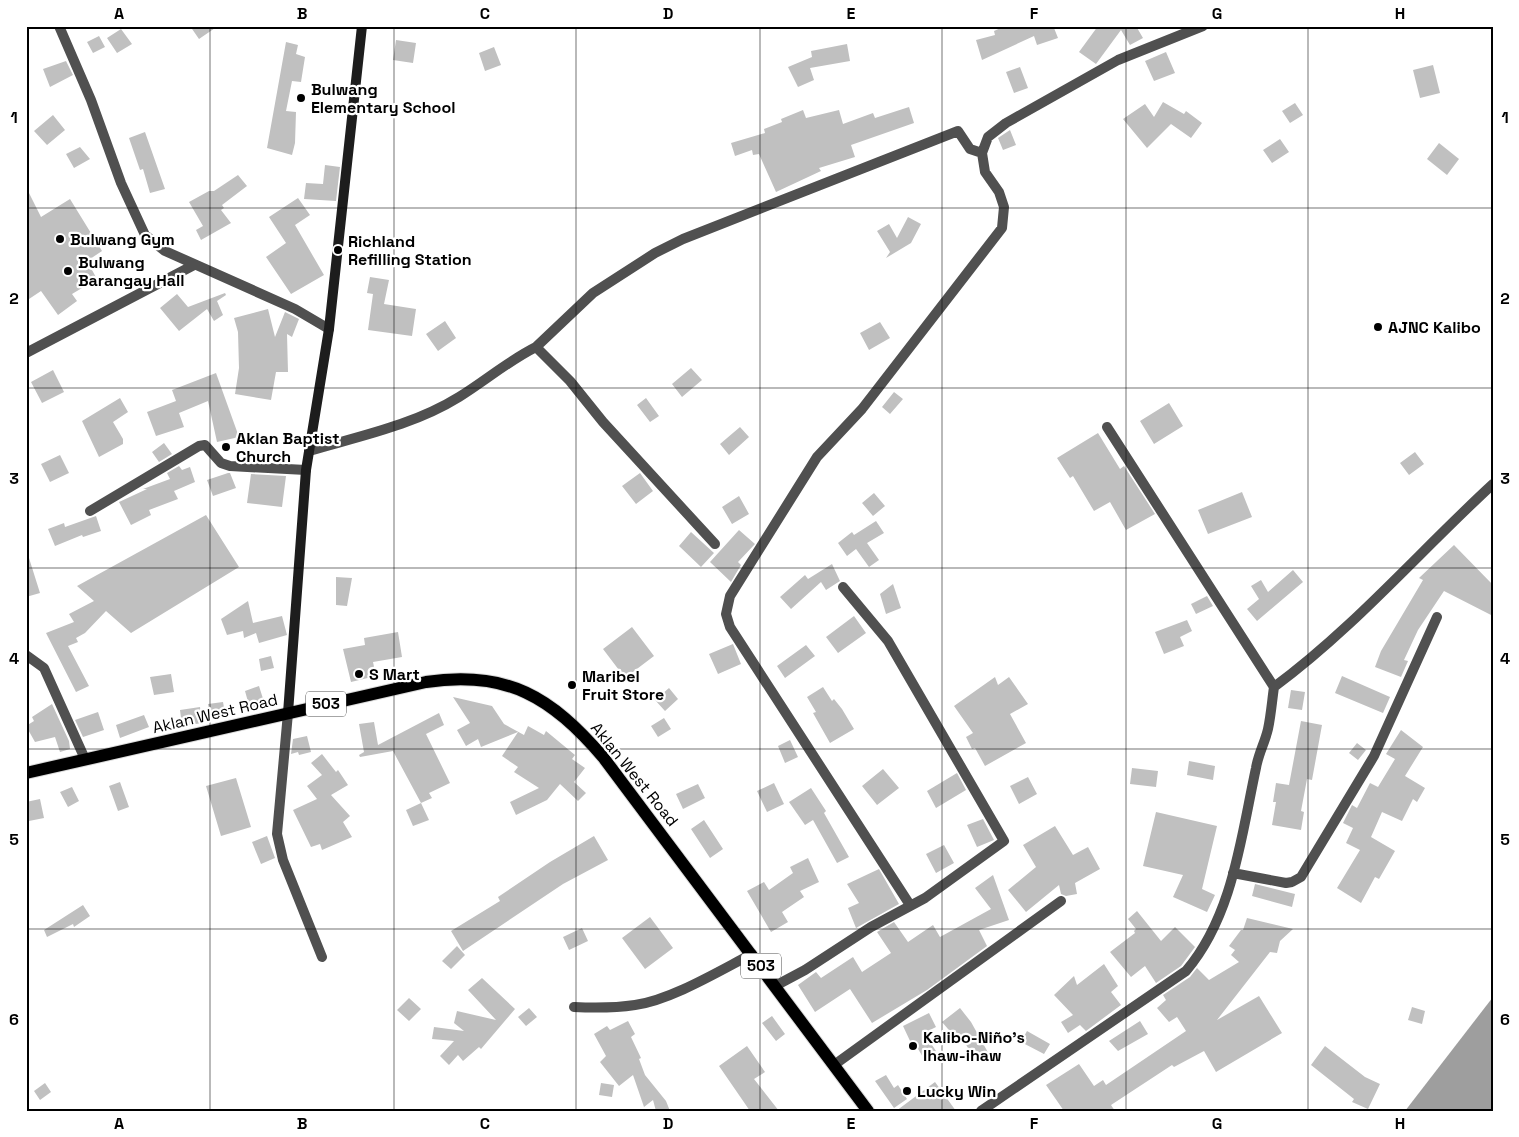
<svg xmlns="http://www.w3.org/2000/svg" width="1519" height="1137" font-family="'Space Grotesk',sans-serif">
<rect width="100%" height="100%" fill="#fff"/>
<path fill="#9e9e9e" d="M 1493,997 L 1493,1111 L 1405,1111 Z"/>
<path fill="#c0c0c0" d="M 190,26 L 218,26 L 199,39 Z
M 1005,26 L 1057,26 L 1054,28 L 1058,38 L 1037,45 L 1034,36 L 982,60 L 976,40 L 995,35 L 994,31 Z
M 1098,26 L 1136,26 L 1143,38 L 1130,45 L 1121,30 L 1096,64 L 1079,52 Z
M 121,29 L 132,44 L 117,53 L 107,38 Z
M 99,36 L 105,47 L 93,53 L 87,42 Z
M 396,40 L 416,43 L 413,63 L 393,60 Z
M 286,42 L 298,45 L 296,54 L 305,57 L 301,82 L 292,81 L 286,111 L 296,112 L 295,143 L 292,155 L 267,148 Z
M 847,44 L 850,61 L 810,68 L 814,80 L 798,87 L 788,67 L 812,57 L 811,51 Z
M 494,47 L 501,65 L 485,71 L 479,53 Z
M 1166,52 L 1175,73 L 1154,81 L 1145,61 Z
M 66,61 L 73,75 L 50,87 L 43,69 Z
M 1433,65 L 1440,93 L 1420,98 L 1413,70 Z
M 1020,67 L 1028,88 L 1014,93 L 1006,72 Z
M 1163,102 L 1184,114 L 1186,111 L 1202,123 L 1191,138 L 1171,124 L 1147,148 L 1123,119 L 1145,104 L 1154,117 Z
M 1295,103 L 1303,115 L 1290,123 L 1282,111 Z
M 909,107 L 914,123 L 851,145 L 855,157 L 819,168 L 821,171 L 776,192 L 759,154 L 753,155 L 752,150 L 735,156 L 731,143 L 765,133 L 764,129 L 782,122 L 781,119 L 803,110 L 806,118 L 839,110 L 843,124 L 873,113 L 875,118 Z
M 53,115 L 65,130 L 47,145 L 34,131 Z
M 1010,130 L 1016,145 L 1003,150 L 998,138 Z
M 145,132 L 165,189 L 150,193 L 143,169 L 140,170 L 129,138 Z
M 1280,139 L 1289,152 L 1272,163 L 1263,150 Z
M 1439,143 L 1459,159 L 1447,175 L 1427,159 Z
M 80,147 L 90,159 L 74,168 L 66,154 Z
M 325,165 L 340,167 L 336,201 L 304,199 L 306,183 L 323,184 Z
M 238,175 L 247,186 L 222,205 L 224,208 L 221,210 L 231,223 L 201,240 L 196,230 L 203,226 L 189,202 L 209,191 L 214,191 Z
M 26,187 L 41,217 L 70,199 L 102,251 L 87,261 L 97,279 L 72,294 L 77,301 L 58,315 L 41,291 L 26,301 Z
M 298,198 L 310,215 L 295,225 L 324,275 L 291,294 L 266,257 L 286,243 L 269,217 Z
M 908,217 L 921,224 L 911,243 L 886,258 L 890,252 L 877,231 L 889,224 L 897,238 Z
M 370,277 L 389,280 L 384,304 L 416,309 L 412,336 L 368,330 L 373,294 L 367,293 Z
M 225,293 L 226,295 L 217,301 L 223,315 L 214,321 L 207,309 L 179,331 L 160,308 L 177,294 L 188,307 Z
M 268,309 L 275,337 L 285,312 L 299,319 L 292,337 L 287,334 L 288,372 L 276,372 L 271,400 L 235,394 L 239,368 L 238,332 L 234,318 Z
M 445,321 L 456,338 L 438,351 L 426,334 Z
M 880,322 L 890,338 L 869,350 L 860,333 Z
M 691,368 L 702,380 L 682,397 L 672,384 Z
M 53,370 L 64,392 L 42,403 L 31,382 Z
M 216,373 L 239,437 L 217,442 L 208,401 L 179,413 L 184,427 L 156,436 L 147,412 L 176,401 L 172,390 Z
M 894,392 L 903,399 L 890,414 L 882,407 Z
M 120,398 L 128,412 L 113,422 L 123,439 L 123,444 L 99,457 L 82,421 Z
M 646,398 L 659,416 L 650,422 L 637,405 Z
M 1169,403 L 1183,426 L 1154,444 L 1140,421 Z
M 740,427 L 749,437 L 729,455 L 720,444 Z
M 1098,433 L 1120,469 L 1124,466 L 1155,514 L 1126,530 L 1110,502 L 1094,511 L 1073,476 L 1070,478 L 1057,458 Z
M 164,443 L 172,454 L 159,462 L 152,452 Z
M 1415,452 L 1424,464 L 1409,475 L 1400,463 Z
M 60,455 L 69,473 L 50,482 L 41,464 Z
M 179,466 L 182,470 L 190,467 L 195,482 L 174,491 L 178,499 L 149,510 L 151,515 L 131,525 L 119,502 L 147,489 L 143,489 L 170,479 L 167,473 Z
M 228,473 L 230,473 L 236,488 L 213,496 L 207,480 Z
M 640,473 L 653,491 L 636,504 L 622,486 Z
M 251,474 L 286,476 L 282,507 L 247,503 Z
M 1242,492 L 1252,517 L 1208,534 L 1198,510 Z
M 874,493 L 885,506 L 873,516 L 862,503 Z
M 739,496 L 749,514 L 732,524 L 722,507 Z
M 206,515 L 239,567 L 131,633 L 106,611 L 85,633 L 76,638 L 78,642 L 68,646 L 89,686 L 76,692 L 46,633 L 74,622 L 69,614 L 94,601 L 77,586 Z
M 96,516 L 101,531 L 83,537 L 82,535 L 55,546 L 48,529 L 64,523 L 65,527 Z
M 876,521 L 884,533 L 867,543 L 879,560 L 869,567 L 856,549 L 847,556 L 838,543 L 852,532 L 854,535 Z
M 739,530 L 755,544 L 738,562 L 741,565 L 731,582 L 710,562 Z
M 691,532 L 714,553 L 701,567 L 679,546 Z
M 1454,545 L 1493,585 L 1493,616 L 1444,591 L 1418,630 L 1404,660 L 1408,661 L 1401,677 L 1375,667 L 1381,651 L 1423,580 L 1419,578 Z
M 29,558 L 40,593 L 26,597 L 26,559 Z
M 832,564 L 840,581 L 826,590 L 821,582 L 791,609 L 780,597 L 805,575 L 808,579 Z
M 1293,570 L 1303,582 L 1257,621 L 1247,609 L 1259,599 L 1251,586 L 1261,580 L 1268,592 Z
M 336,577 L 352,578 L 347,606 L 336,605 Z
M 893,584 L 901,608 L 886,614 L 880,594 Z
M 1207,596 L 1213,606 L 1196,614 L 1191,604 Z
M 248,601 L 253,623 L 282,616 L 287,635 L 259,643 L 256,633 L 244,638 L 243,631 L 227,635 L 221,619 Z
M 854,616 L 866,633 L 838,653 L 826,637 Z
M 1187,620 L 1192,631 L 1180,637 L 1184,646 L 1164,654 L 1155,632 Z
M 632,627 L 654,656 L 625,678 L 603,649 Z
M 398,632 L 402,657 L 373,662 L 376,676 L 351,682 L 343,649 L 365,645 L 364,638 Z
M 733,644 L 741,664 L 718,674 L 709,654 Z
M 806,645 L 815,656 L 785,678 L 777,666 Z
M 271,656 L 274,668 L 261,671 L 259,659 Z
M 171,674 L 174,692 L 154,695 L 150,677 Z
M 1342,676 L 1390,697 L 1383,713 L 1335,693 Z
M 995,677 L 998,685 L 1009,677 L 1028,704 L 1010,714 L 1026,743 L 985,766 L 975,748 L 972,749 L 966,737 L 973,733 L 954,706 Z
M 259,686 L 265,705 L 250,709 L 245,691 Z
M 823,687 L 832,701 L 834,699 L 842,709 L 854,729 L 830,743 L 813,713 L 816,712 L 807,697 Z
M 669,688 L 678,699 L 665,711 L 655,700 Z
M 1291,690 L 1305,692 L 1302,710 L 1288,708 Z
M 453,697 L 492,706 L 504,724 L 524,735 L 528,726 L 544,735 L 546,731 L 575,755 L 572,759 L 585,768 L 574,782 L 586,793 L 578,801 L 560,784 L 547,800 L 516,815 L 510,802 L 539,788 L 514,772 L 518,767 L 502,756 L 518,732 L 481,747 L 478,739 L 466,746 L 457,730 L 470,723 Z
M 223,702 L 225,713 L 210,715 L 208,704 Z
M 52,704 L 69,741 L 70,749 L 60,752 L 55,737 L 35,742 L 26,726 L 34,721 L 32,717 Z
M 200,707 L 202,723 L 182,726 L 180,710 Z
M 98,712 L 104,730 L 83,737 L 75,720 Z
M 439,713 L 444,725 L 426,734 L 450,783 L 429,793 L 432,798 L 421,803 L 393,751 L 360,757 L 359,755 L 364,752 L 359,724 L 374,722 L 378,745 Z
M 144,715 L 149,727 L 120,738 L 116,725 Z
M 664,718 L 671,729 L 658,737 L 651,726 Z
M 1301,721 L 1322,725 L 1312,780 L 1307,779 L 1301,811 L 1304,812 L 1301,830 L 1272,825 L 1276,802 L 1273,802 L 1276,783 L 1289,785 Z
M 1401,730 L 1423,747 L 1405,776 L 1425,788 L 1417,802 L 1413,799 L 1402,821 L 1382,812 L 1371,837 L 1395,851 L 1379,879 L 1375,877 L 1361,903 L 1337,888 L 1360,850 L 1346,843 L 1353,828 L 1343,823 L 1352,805 L 1357,808 L 1370,783 L 1378,787 L 1395,759 L 1386,754 Z
M 307,736 L 311,752 L 299,755 L 298,752 L 291,754 L 293,739 Z
M 790,740 L 798,757 L 785,763 L 778,746 Z
M 1357,743 L 1366,750 L 1358,760 L 1349,753 Z
M 322,754 L 336,772 L 338,770 L 348,785 L 331,795 L 350,816 L 343,822 L 352,837 L 322,850 L 320,844 L 311,847 L 293,810 L 317,799 L 307,786 L 322,775 L 311,763 Z
M 1189,761 L 1215,766 L 1213,780 L 1187,775 Z
M 1132,768 L 1158,771 L 1156,787 L 1130,784 Z
M 883,769 L 899,788 L 877,805 L 862,786 Z
M 957,773 L 966,790 L 936,808 L 927,791 Z
M 1028,777 L 1037,794 L 1019,804 L 1010,786 Z
M 236,778 L 251,827 L 221,836 L 206,786 Z
M 120,782 L 129,807 L 118,811 L 109,786 Z
M 774,783 L 784,804 L 767,812 L 757,791 Z
M 698,784 L 705,798 L 683,809 L 676,794 Z
M 72,787 L 79,801 L 68,807 L 60,792 Z
M 811,788 L 826,811 L 824,813 L 849,857 L 837,863 L 813,820 L 805,825 L 789,802 Z
M 40,799 L 44,818 L 29,821 L 26,802 Z
M 421,803 L 429,820 L 413,826 L 406,810 Z
M 1156,812 L 1217,826 L 1202,889 L 1215,895 L 1207,912 L 1173,897 L 1183,875 L 1143,866 Z
M 983,819 L 994,840 L 977,847 L 967,825 Z
M 704,820 L 723,849 L 710,858 L 691,829 Z
M 1055,826 L 1073,855 L 1088,847 L 1100,869 L 1075,883 L 1077,894 L 1066,896 L 1061,894 L 1059,885 L 1026,912 L 1008,890 L 1036,867 L 1023,845 Z
M 267,836 L 275,858 L 261,864 L 252,842 Z
M 594,836 L 608,860 L 563,884 L 463,951 L 451,931 L 500,901 L 498,897 L 550,862 Z
M 944,845 L 954,863 L 936,873 L 926,854 Z
M 808,858 L 819,882 L 800,891 L 804,897 L 782,912 L 788,922 L 771,932 L 747,891 L 764,882 L 769,890 L 793,873 L 790,867 Z
M 879,869 L 899,904 L 856,928 L 848,908 L 859,903 L 847,884 Z
M 993,875 L 1009,920 L 979,930 L 987,946 L 927,990 L 872,1023 L 850,989 L 815,1012 L 798,985 L 816,972 L 821,978 L 853,957 L 862,972 L 891,953 L 877,932 L 894,922 L 908,942 L 933,925 L 940,937 L 991,909 L 975,888 Z
M 1255,884 L 1295,894 L 1292,907 L 1252,896 Z
M 83,905 L 90,916 L 74,927 L 73,924 L 47,937 L 44,930 Z
M 1137,911 L 1161,941 L 1175,927 L 1195,947 L 1181,966 L 1156,983 L 1145,966 L 1131,977 L 1110,952 L 1135,933 L 1134,931 L 1136,929 L 1128,919 Z
M 650,917 L 673,948 L 645,969 L 622,938 Z
M 1247,918 L 1293,929 L 1280,941 L 1277,953 L 1270,952 L 1217,1020 L 1259,996 L 1282,1033 L 1216,1072 L 1204,1051 L 1174,1067 L 1172,1065 L 1111,1105 L 1115,1111 L 1064,1111 L 1046,1085 L 1079,1064 L 1094,1086 L 1103,1080 L 1106,1085 L 1186,1031 L 1177,1017 L 1169,1022 L 1157,1008 L 1166,1000 L 1163,995 L 1190,977 L 1197,968 L 1209,980 L 1239,962 L 1231,955 L 1235,950 L 1229,946 L 1241,930 L 1243,930 Z
M 582,928 L 588,941 L 569,950 L 563,937 Z
M 457,946 L 465,955 L 451,969 L 442,961 Z
M 1104,964 L 1118,986 L 1111,992 L 1121,1005 L 1086,1031 L 1080,1025 L 1068,1033 L 1061,1022 L 1073,1015 L 1054,995 L 1074,976 L 1077,985 Z
M 482,978 L 515,1009 L 481,1049 L 479,1047 L 463,1061 L 458,1055 L 449,1065 L 440,1056 L 454,1041 L 432,1039 L 434,1027 L 464,1031 L 454,1023 L 457,1011 L 496,1020 L 468,990 Z
M 409,998 L 421,1009 L 409,1021 L 397,1010 Z
M 1412,1007 L 1425,1011 L 1422,1024 L 1408,1020 Z
M 529,1008 L 537,1017 L 526,1026 L 518,1017 Z
M 960,1008 L 971,1022 L 990,1056 L 977,1063 L 959,1033 L 954,1036 L 942,1022 Z
M 929,1013 L 936,1027 L 924,1033 L 936,1051 L 924,1059 L 914,1042 L 911,1043 L 903,1026 Z
M 772,1016 L 785,1034 L 776,1041 L 762,1023 Z
M 628,1021 L 635,1034 L 631,1037 L 641,1058 L 639,1059 L 645,1075 L 666,1101 L 670,1111 L 656,1111 L 653,1100 L 644,1107 L 633,1075 L 619,1086 L 600,1062 L 606,1056 L 594,1034 L 607,1026 L 610,1030 Z
M 1140,1021 L 1148,1034 L 1118,1051 L 1109,1041 Z
M 1027,1031 L 1050,1044 L 1044,1054 L 1021,1042 Z
M 747,1046 L 765,1072 L 754,1079 L 779,1111 L 750,1111 L 719,1066 Z
M 1325,1046 L 1365,1077 L 1380,1084 L 1368,1109 L 1352,1102 L 1354,1099 L 1311,1065 Z
M 886,1075 L 894,1088 L 898,1085 L 907,1099 L 894,1108 L 875,1081 Z
M 935,1082 L 956,1111 L 896,1111 Z
M 45,1083 L 51,1092 L 40,1100 L 34,1091 Z
M 601,1083 L 614,1085 L 612,1097 L 599,1095 Z"/>
<g fill="none" stroke-linecap="round" stroke-linejoin="round">
<g stroke="#dbdbdb" stroke-width="14">
<path id="primary" d="M 26,773 L 426,682 C 508,670 551,697 603,757 L 868,1111"/>
</g>
<path stroke="#505050" stroke-width="10" d="M 59,26 L 91,100 L 121,183 L 145,235 L 165,251 L 295,309 L 329,329
M 536,347 L 593,293 L 655,253 L 683,239 L 958,131 L 970,149 L 982,153
M 26,353 L 194,265
M 1107,427 L 1274,687
M 309,451 C 360,436 414,425 459,397 C 485,381 508,361 536,347 L 570,381 L 603,422 L 715,544
M 90,511 L 199,446 L 205,445 L 221,463 L 230,466 L 306,470
M 26,655 L 44,668 L 85,759
M 288,713 L 277,834 L 283,860 L 322,957
M 1233,873 L 1286,883 L 1292,882 L 1301,877 L 1374,756 L 1437,617
M 910,905 L 730,627 L 726,614 L 730,596 L 817,457 L 862,409 L 1002,228 L 1004,207 L 999,192 L 985,172 L 982,153 L 988,137 L 1006,123 L 1118,60 L 1203,26
M 775,986 L 805,970 L 871,927 L 925,898 L 1004,841 L 888,641 L 843,587
M 574,1007 C 594,1008 615,1008 635,1005 C 671,1000 719,971 752,954
M 834,1065 L 1061,901
M 981,1111 L 1186,971 C 1233,916 1241,837 1256,768 C 1258,755 1265,742 1268,729 C 1271,715 1272,701 1274,687 C 1354,628 1420,551 1493,484"/>
<path stroke="#1d1d1d" stroke-width="10" d="M 288,713 L 306,470 L 329,329 L 362,26"/>
<use href="#primary" stroke="#000" stroke-width="12"/>
</g>
<path fill="none" stroke="#000" stroke-width="1" stroke-opacity="0.55" d="M 210,26 L 210,1111M 394,26 L 394,1111M 576,26 L 576,1111M 760,26 L 760,1111M 942,26 L 942,1111M 1126,26 L 1126,1111M 1308,26 L 1308,1111M 26,208 L 1493,208M 26,388 L 1493,388M 26,568 L 1493,568M 26,749 L 1493,749M 26,929 L 1493,929"/>
<g fill="#000" stroke="#fff" stroke-width="2">
<circle cx="301" cy="98" r="5"/>
<circle cx="60" cy="239" r="5"/>
<circle cx="338" cy="250" r="5"/>
<circle cx="68" cy="271" r="5"/>
<circle cx="1378" cy="327" r="5"/>
<circle cx="226" cy="447" r="5"/>
<circle cx="359" cy="674" r="5"/>
<circle cx="572" cy="685" r="5"/>
<circle cx="913" cy="1046" r="5"/>
<circle cx="907" cy="1091" r="5"/>
</g>
<g text-anchor="middle" stroke-width="4.5" stroke-linejoin="round" paint-order="stroke">
<g fill="#fff" stroke="#4c4c4c" stroke-width="1">
<rect x="306" y="691.5" width="40" height="25" rx="4"/>
<rect x="741" y="953.5" width="40" height="25" rx="4"/>
</g>
<g font-size="15" font-weight="bold" fill="#000">
<text x="326" y="709">503</text>
<text x="761" y="971">503</text>
</g>
<g font-size="16" font-weight="bold" fill="#000" stroke="#fff" text-anchor="start">
<text x="311" y="95">Bulwang<tspan x="311" dy="18">Elementary School</tspan></text>
<text x="70" y="245">Bulwang Gym</text>
<text x="348" y="247">Richland<tspan x="348" dy="18">Refilling Station</tspan></text>
<text x="78" y="268">Bulwang<tspan x="78" dy="18">Barangay Hall</tspan></text>
<text x="1388" y="333">AJNC Kalibo</text>
<text x="236" y="444">Aklan Baptist<tspan x="236" dy="18">Church</tspan></text>
<text x="369" y="680">S Mart</text>
<text x="582" y="682">Maribel<tspan x="582" dy="18">Fruit Store</tspan></text>
<text x="923" y="1043">Kalibo-Niño's<tspan x="923" dy="18">Ihaw-ihaw</tspan></text>
<text x="917" y="1097">Lucky Win</text>
</g>
<g font-size="16" fill="#000" stroke="#fff">
<text transform="translate(215 713) rotate(-13)" y="6">Aklan West Road</text>
<text transform="translate(635 774) rotate(51)" y="6">Aklan West Road</text>
</g>
</g>
<rect width="1519" height="1137" fill="none" stroke="#ffffff" stroke-width="55"/>
<rect x="28" y="28" width="1464" height="1082" fill="none" stroke="#000" stroke-width="2"/>
<g font-size="16" text-anchor="middle" font-weight="bold" fill="#000">
<text x="119" y="19">A</text>
<text x="302" y="19">B</text>
<text x="485" y="19">C</text>
<text x="668" y="19">D</text>
<text x="851" y="19">E</text>
<text x="1034" y="19">F</text>
<text x="1217" y="19">G</text>
<text x="1400" y="19">H</text>
<text x="14" y="123">1</text>
<text x="1505" y="123">1</text>
<text x="14" y="304">2</text>
<text x="1505" y="304">2</text>
<text x="14" y="484">3</text>
<text x="1505" y="484">3</text>
<text x="14" y="664">4</text>
<text x="1505" y="664">4</text>
<text x="14" y="845">5</text>
<text x="1505" y="845">5</text>
<text x="14" y="1025">6</text>
<text x="1505" y="1025">6</text>
<text x="119" y="1129">A</text>
<text x="302" y="1129">B</text>
<text x="485" y="1129">C</text>
<text x="668" y="1129">D</text>
<text x="851" y="1129">E</text>
<text x="1034" y="1129">F</text>
<text x="1217" y="1129">G</text>
<text x="1400" y="1129">H</text>
</g>
</svg>
